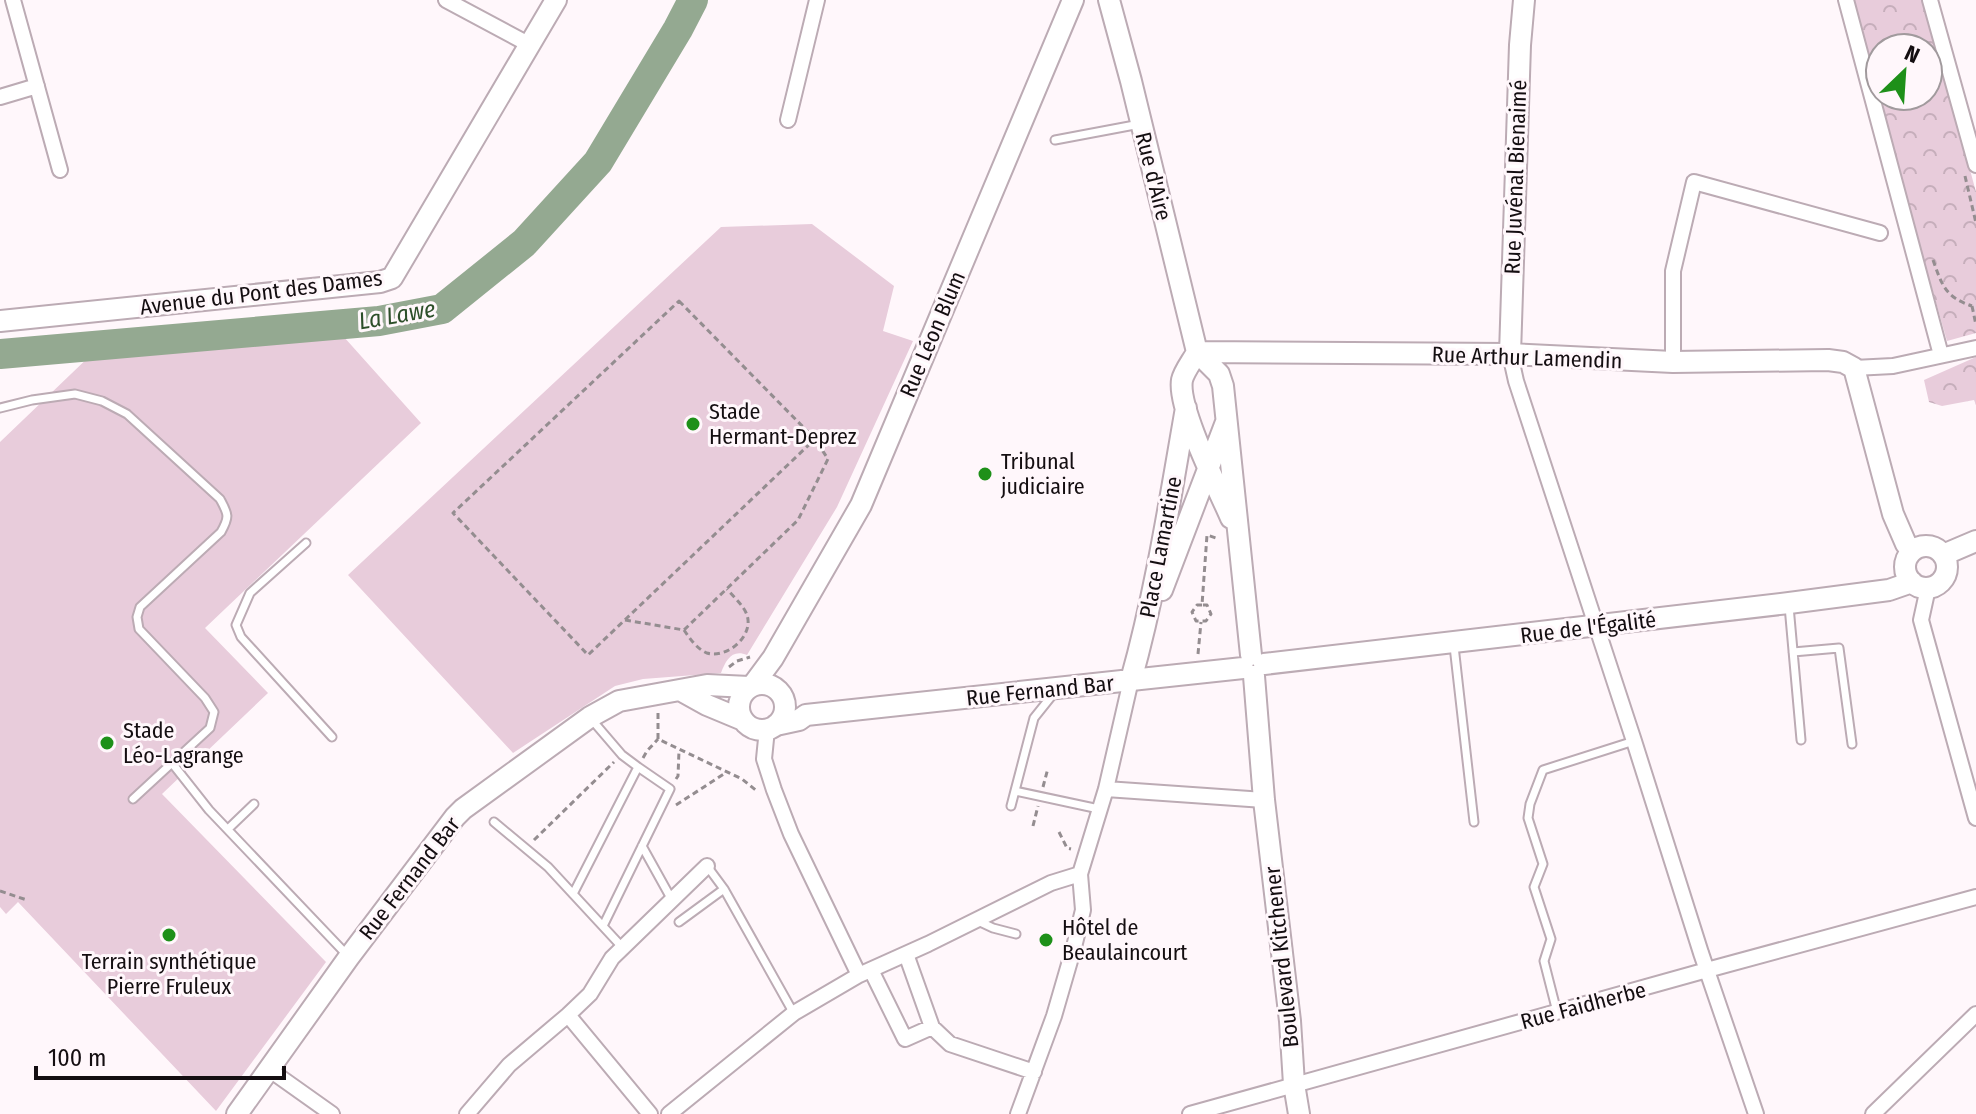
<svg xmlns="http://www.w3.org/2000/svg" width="1976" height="1114" font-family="'Fira Sans Condensed',sans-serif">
<defs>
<pattern id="forest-crowns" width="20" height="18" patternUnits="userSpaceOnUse" patternTransform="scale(2)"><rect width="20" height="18" fill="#e8ccdb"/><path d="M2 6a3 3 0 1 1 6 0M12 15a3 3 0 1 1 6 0" fill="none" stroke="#c6aebb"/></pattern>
</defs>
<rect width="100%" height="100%" fill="#fff7fb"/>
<path fill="url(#forest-crowns)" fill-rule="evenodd" d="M 1854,0 L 1924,0 L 1976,192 L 1976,333 L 1947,341 L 1911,215 ZM 1880,48 L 1928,48 L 1928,96 L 1880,96 Z
M 1976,357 L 1976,405 L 1974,400 L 1942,406 L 1929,402 L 1924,380 Z"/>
<path fill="#e8ccdb" d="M 812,224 L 894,286 L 883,331 L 913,341 L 837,507 L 747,655 C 732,649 726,660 721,673 L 643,679 L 615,686 L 513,753 L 348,575 L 721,227 Z
M 335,327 L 421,423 L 205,628 L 268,693 L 162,794 L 326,962 L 216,1111 L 18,902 L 6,914 L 0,907 L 0,442 L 95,351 L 187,346 Z"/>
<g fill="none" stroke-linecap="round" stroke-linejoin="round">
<path stroke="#94a991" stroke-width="30" d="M 0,354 L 379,321 L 442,309 L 524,243 L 598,162 L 678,29 L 693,0"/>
<g stroke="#bcabb4" stroke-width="11">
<path id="lane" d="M 1055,140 L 1140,124
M 0,408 L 32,400 L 75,394 L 102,401 L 127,414 L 220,499 C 228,514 230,516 221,532 L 140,607 L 137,617 L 139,629 L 205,698 L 214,712 L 210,728 L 172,763 L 209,810 L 348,956
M 306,543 L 250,593 L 236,625 L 241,637 L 332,737
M 1789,606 L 1801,740
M 1454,646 L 1474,822
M 1793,652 L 1839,648 L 1852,744
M 592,720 L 622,755 L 638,767
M 1015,791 L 1099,809
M 133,799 L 172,763
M 1011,806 L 1034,718 L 1054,693
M 494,822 L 548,867 L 623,948
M 228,829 L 254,804
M 642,846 L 672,900
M 707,866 L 724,889 L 793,1012
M 573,894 L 638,767 L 670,789 L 603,926
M 978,921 L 993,928 L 1016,934
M 679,922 L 724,889
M 1557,1012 L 1544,961 L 1551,939 L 1534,887 L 1543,864 L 1528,818 L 1530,804 L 1543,770 L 1634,741"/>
</g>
<g stroke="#bcabb4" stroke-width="18">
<path id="street" d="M 13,0 L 60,170
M 446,0 L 530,45
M 1846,0 L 1941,355
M 1930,0 L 1976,165
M 0,97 L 37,86
M 788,120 L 817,0
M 1510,354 L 1516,381 L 1634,741 L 1701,953 L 1756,1114
M 1673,362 L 1673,271 L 1694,182 L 1880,233
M 1854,368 L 1893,366 L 1976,348
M 1928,588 L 1921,620 L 1976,818
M 767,729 L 764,759 L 774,790 L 791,834 L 859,975
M 1106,789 L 1264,800
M 871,970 L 905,1039 L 932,1027 L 906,954
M 568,1015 L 650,1114
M 932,1027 L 950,1044 L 1034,1072
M 270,1070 L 332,1114
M 467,1114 L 509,1065 L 568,1015 L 590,994 L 612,958 L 707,866
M 669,1114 L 794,1013 L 859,975 L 928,944 L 1051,883 L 1080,874
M 1018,1114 L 1054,1016 L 1074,947 L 1083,910 L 1080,874 L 1106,789 L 1131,680
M 1190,1114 L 1707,970 L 1976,897
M 1873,1114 L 1976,1014"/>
</g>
<g stroke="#bcabb4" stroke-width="24">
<path id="secondary" d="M 1109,0 L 1131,81 L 1197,352
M 0,321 L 380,282 L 392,278 L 556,0
M 1197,352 L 1510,354 L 1673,362 L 1828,360 L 1843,362 L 1854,368 L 1893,514 L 1906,544 L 1912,551
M 1197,352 L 1219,374 L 1223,386 L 1251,655
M 1197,352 C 1193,360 1184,371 1182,380 C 1177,408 1219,490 1231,518
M 1510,354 L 1520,45 L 1524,0
M1905 567a21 21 0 1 1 42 0a21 21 0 1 1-42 0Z
M 1943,555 L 1976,541
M 1162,590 L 1226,422
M 1264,664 L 1789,603 L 1889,590 L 1912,582
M 1254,676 L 1264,800 L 1290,1021 L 1294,1084 L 1299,1114
M 1131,680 C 1156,591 1170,499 1186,408
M739 707a23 23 0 1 1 46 0a23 23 0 1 1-46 0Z
M 753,685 L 773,658 L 861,505 L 1073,0
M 680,690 L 707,705 L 743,720
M 776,725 L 799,720 L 806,715 L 1243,668
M 237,1114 L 349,957 L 455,817 L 463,809 L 590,717 L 619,701 L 707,685 L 749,687"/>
</g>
<path stroke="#948d90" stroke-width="3" stroke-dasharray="6 4" stroke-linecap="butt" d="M 1965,176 L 1976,223
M 1933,260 C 1942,285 1945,297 1972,306
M 679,301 L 815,439 L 588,655 L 453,513 Z
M 1972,306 L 1976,325
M 1202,605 L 1197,605 L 1192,612 L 1196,621 L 1206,621 L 1211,614 L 1207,605 L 1202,605 L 1207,535 L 1219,539
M 625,620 L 684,630 L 798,520 L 828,459 L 815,439
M 684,630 C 690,639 697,649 707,653 C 727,659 754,636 747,615 C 744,606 733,596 727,589
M 1198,654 L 1201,622
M 729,667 L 737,661 L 750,657
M 658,713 L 658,739 L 742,779 L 758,792
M 643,758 L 647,751 L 658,739
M 676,779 L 678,776 L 679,751
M 1043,787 L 1048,768
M 676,805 L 727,772
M 1033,826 L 1038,806
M 1059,832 L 1067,848 L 1071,849
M 534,840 L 614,762
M 0,891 L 27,900"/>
<use href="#lane" stroke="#fff" stroke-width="7"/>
<use href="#street" stroke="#fff" stroke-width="14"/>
<use href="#secondary" stroke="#fff" stroke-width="20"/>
</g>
<g fill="#1e9019" stroke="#fff7fb" stroke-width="3">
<circle cx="693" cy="424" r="8"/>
<circle cx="985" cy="474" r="8"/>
<circle cx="107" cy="743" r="8"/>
<circle cx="169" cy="935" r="8"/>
<circle cx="1046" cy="940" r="8"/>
</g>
<g text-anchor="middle" stroke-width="6" stroke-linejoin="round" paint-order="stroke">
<g font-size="22" fill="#140e11" stroke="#fff7fb">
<text transform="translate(1154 176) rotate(76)" y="8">Rue d'Aire</text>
<text transform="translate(1515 177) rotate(-88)" y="8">Rue Juvénal Bienaimé</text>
<text transform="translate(261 292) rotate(-7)" y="8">Avenue du Pont des Dames</text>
<text transform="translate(932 334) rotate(-67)" y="8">Rue Léon Blum</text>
<text transform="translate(1527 357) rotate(2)" y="8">Rue Arthur Lamendin</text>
<text transform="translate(1160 547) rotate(-79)" y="8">Place Lamartine</text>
<text transform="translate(1588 627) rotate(-7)" y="8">Rue de l'Égalité</text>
<text transform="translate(1040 690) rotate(-6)" y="8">Rue Fernand Bar</text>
<text transform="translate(409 878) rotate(-52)" y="8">Rue Fernand Bar</text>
<text transform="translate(1281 957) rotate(-96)" y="8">Boulevard Kitchener</text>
<text transform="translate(1583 1005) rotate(-15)" y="8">Rue Faidherbe</text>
</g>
<g font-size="22" fill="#140e11" stroke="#fff7fb" text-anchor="start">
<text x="709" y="419">Stade<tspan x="709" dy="25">Hermant-Deprez</tspan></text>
<text x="1001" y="469">Tribunal<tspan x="1001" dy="25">judiciaire</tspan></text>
<text x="123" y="738">Stade<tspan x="123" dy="25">Léo-Lagrange</tspan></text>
<text x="1062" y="935">Hôtel de<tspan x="1062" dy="25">Beaulaincourt</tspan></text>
<text x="169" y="969" text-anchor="middle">Terrain synthétique<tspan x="169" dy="25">Pierre Fruleux</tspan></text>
</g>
<g font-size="24" font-style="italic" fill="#2d4f2a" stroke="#fff7fb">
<text transform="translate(397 315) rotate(-10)" y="8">La Lawe</text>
</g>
</g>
<g transform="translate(1904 72) rotate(25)"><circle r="38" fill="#fff7fb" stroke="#a19a9d" stroke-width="2"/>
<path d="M0-6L14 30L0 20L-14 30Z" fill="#1e9019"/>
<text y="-12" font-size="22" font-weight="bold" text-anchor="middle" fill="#140e11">N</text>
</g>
<path d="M36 1066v12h248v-12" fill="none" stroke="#140e11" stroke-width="4"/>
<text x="48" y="1066" font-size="24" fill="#140e11" stroke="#fff7fb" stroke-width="6" paint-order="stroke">100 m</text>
</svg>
